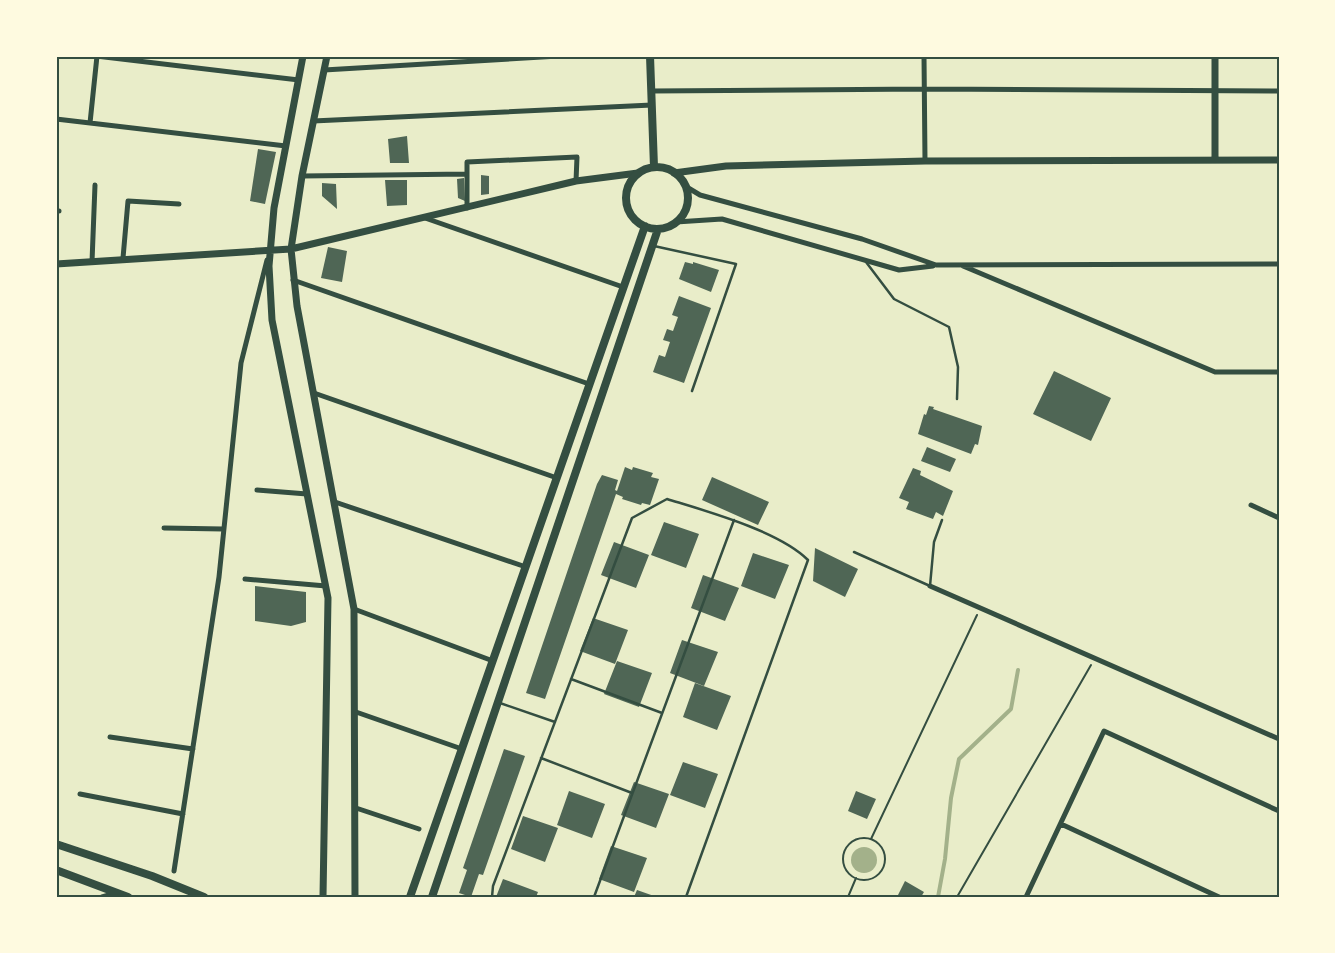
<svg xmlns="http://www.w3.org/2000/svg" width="1335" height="953" font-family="'Exo 2',sans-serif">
<rect width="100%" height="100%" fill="#e9edc9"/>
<path fill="#a3b18a" d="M851 860a13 13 0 1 1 26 0a13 13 0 1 1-26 0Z"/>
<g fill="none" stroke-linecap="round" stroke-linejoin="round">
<path stroke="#a3b18a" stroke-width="4" d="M 938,897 L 945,859 L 951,798 L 959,759 L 1011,709 L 1018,670"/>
</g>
<path fill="#4f6655" d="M 407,136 L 409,163 L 390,163 L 388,139 Z
M 258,149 L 276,152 L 265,204 L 250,201 Z
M 481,175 L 489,176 L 489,194 L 481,195 Z
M 464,178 L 465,201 L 458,198 L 457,179 Z
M 385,180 L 407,180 L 407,205 L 387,206 Z
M 322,183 L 336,184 L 337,209 L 322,196 Z
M 328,247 L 347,251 L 342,282 L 321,278 Z
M 685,262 L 693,264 L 693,262 L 719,270 L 711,292 L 679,279 Z
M 679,296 L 711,308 L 684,383 L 653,372 L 659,355 L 665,357 L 670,342 L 663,340 L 667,329 L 673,331 L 678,317 L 672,315 Z
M 1054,371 L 1111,398 L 1091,441 L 1033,414 Z
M 929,406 L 934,407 L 933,409 L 982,426 L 978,445 L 975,444 L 971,454 L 918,434 L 924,414 L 926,415 Z
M 927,447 L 956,459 L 950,472 L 921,461 Z
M 625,467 L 632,470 L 633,467 L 653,473 L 651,477 L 659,479 L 650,505 L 642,503 L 641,505 L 622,499 L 623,497 L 616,494 L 545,699 L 526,693 L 597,484 L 602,475 L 618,480 L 615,490 L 617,491 Z
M 913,468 L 921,471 L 920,475 L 953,491 L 943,516 L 936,512 L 933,519 L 906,509 L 909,502 L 899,498 Z
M 712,477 L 769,502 L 758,525 L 702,500 Z
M 664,522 L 699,534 L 686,568 L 651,555 Z
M 614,542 L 649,555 L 636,588 L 601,575 Z
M 815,548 L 858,569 L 845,597 L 813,581 Z
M 753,553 L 789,565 L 775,599 L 741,586 Z
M 703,575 L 739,588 L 725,621 L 691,608 Z
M 255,586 L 306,592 L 306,622 L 291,626 L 255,621 Z
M 593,618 L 628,630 L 615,664 L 580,651 Z
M 682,640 L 718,652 L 704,686 L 670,673 Z
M 617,661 L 652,673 L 639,707 L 604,694 Z
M 695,683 L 731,696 L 717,730 L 683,717 Z
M 504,749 L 525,756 L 483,875 L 479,874 L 471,897 L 459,893 L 467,870 L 463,868 Z
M 683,762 L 718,774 L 705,808 L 670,795 Z
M 634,782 L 669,794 L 656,828 L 621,815 Z
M 569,791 L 605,804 L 592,838 L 557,825 Z
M 856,791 L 876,799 L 867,819 L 848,811 Z
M 523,816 L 558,828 L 545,862 L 511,849 Z
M 611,846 L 647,858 L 634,892 L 599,879 Z
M 503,879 L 538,892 L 536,897 L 496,897 Z
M 905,881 L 924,892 L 921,897 L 897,897 Z
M 637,890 L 654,896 L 654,897 L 634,897 Z"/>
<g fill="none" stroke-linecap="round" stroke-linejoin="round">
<path stroke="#344e41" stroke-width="2" d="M843 859a21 21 0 1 1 42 0a21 21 0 1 1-42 0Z
M 871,839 L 977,615
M 848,897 L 856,878
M 957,897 L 1091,665"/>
<path stroke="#344e41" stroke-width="2.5" d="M 654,246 L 736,264 L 692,391
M 866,262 L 894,299 L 949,327 L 958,367 L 957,399
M 854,552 L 930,586 L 934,542 L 942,520
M 571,679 L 662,713
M 500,703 L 555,722
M 541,758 L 632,793
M 492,897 L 493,886 L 632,518 L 667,499 C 706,511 779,531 808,560 L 686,897
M 594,897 L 734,520"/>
<path stroke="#344e41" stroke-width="5" d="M 96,56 L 299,80
M 924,56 L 925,161
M 324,70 L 559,56
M 652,91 L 925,89 L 1279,91
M 56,119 L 286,146
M 313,121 L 652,105
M 90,123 L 97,56
M 302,176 L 467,174
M 685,186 L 700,195 L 862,239 L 936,265 L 1279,264
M 467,208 L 467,162 L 577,157 L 576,181
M 56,211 L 59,211
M 425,218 L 623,287
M 676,222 L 722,219 L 899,270 L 933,266
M 123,258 L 128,201 L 179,204
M 92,262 L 95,185
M 963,266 L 1215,372 L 1279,372
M 293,280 L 589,384
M 314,393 L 557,478
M 257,490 L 307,494
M 335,502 L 526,567
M 1251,505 L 1279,518
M 164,528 L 223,529
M 245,579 L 326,586
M 930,586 L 1279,739
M 354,609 L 493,661
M 356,712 L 462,749
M 110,737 L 193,749
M 80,794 L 183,814
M 356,808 L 419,829
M 1061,824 L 1219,897
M 174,871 L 219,577 L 241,363 L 267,260
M 102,897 L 116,893
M 1026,897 L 1104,731 L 1279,811"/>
<path stroke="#344e41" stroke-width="7" d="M 303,56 L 274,208 L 269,266 L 272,320 L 328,598 L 323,897
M 327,56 L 302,176 L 291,249 L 297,306 L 354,609 L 355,897
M 1215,56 L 1215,160
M 674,173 L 726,166 L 925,161 L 1279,160
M 56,264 L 291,249 L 576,181 L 638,173"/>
<path stroke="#344e41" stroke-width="8" d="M 650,56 L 654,167
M626 198a31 31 0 1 1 62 0a31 31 0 1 1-62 0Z
M 56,844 L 152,876 L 204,897
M 56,870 L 128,897
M 410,897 L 645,226
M 432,897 L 658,229"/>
</g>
<rect width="1335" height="953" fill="none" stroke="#fefae0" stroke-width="115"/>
<rect x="58" y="58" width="1220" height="838" fill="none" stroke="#344e41" stroke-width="2"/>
</svg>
